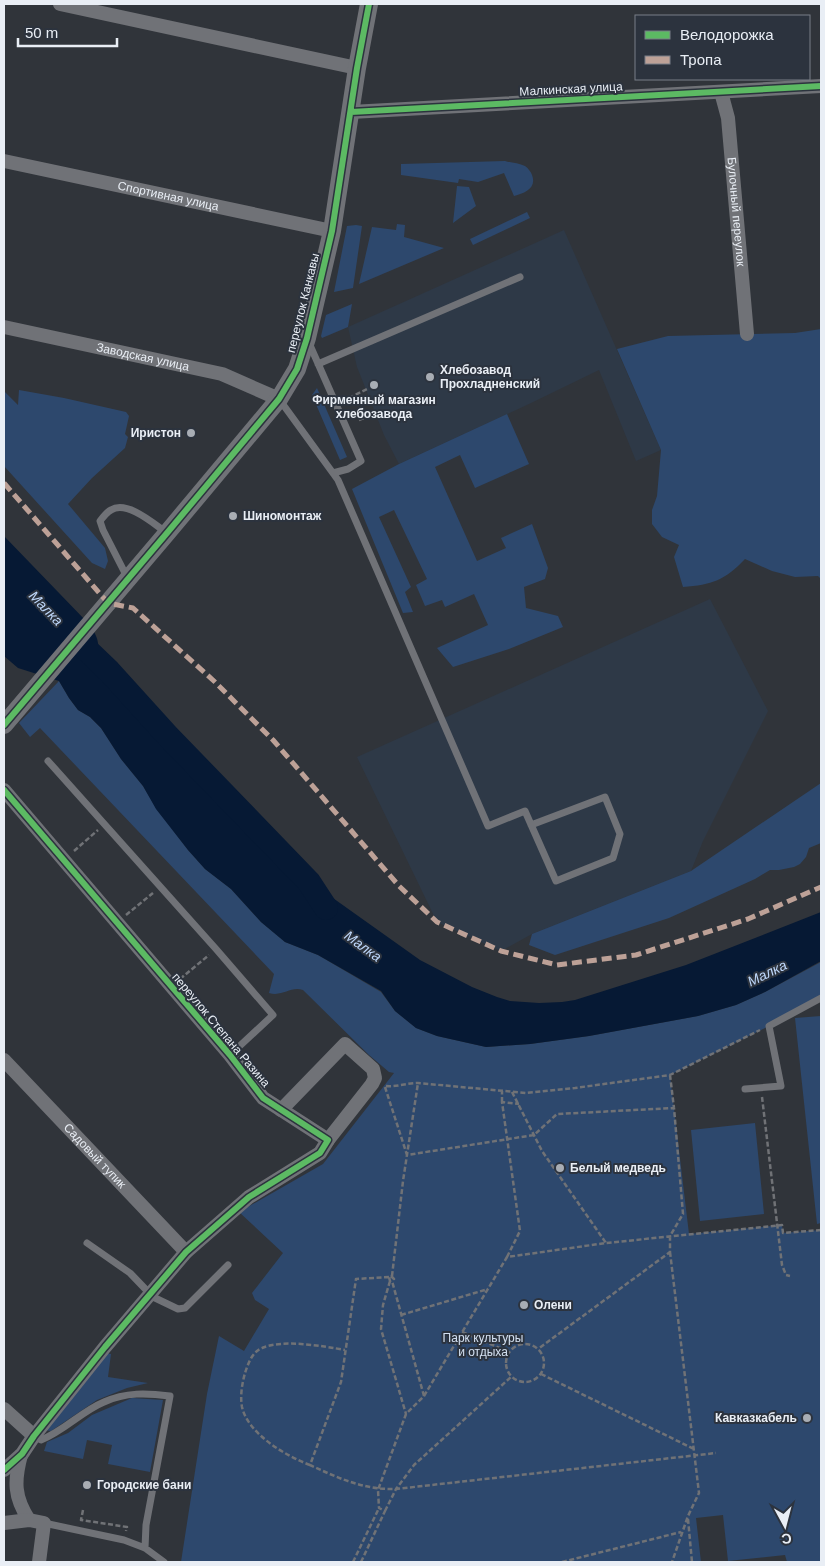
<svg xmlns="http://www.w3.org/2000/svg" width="825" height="1566" font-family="Helvetica,sans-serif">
<rect width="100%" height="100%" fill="#30343a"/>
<path fill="#2e3947" d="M 564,230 L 661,450 L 636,461 L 599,370 L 529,404 L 399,464 L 384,435 L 357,367 L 348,327 Z
M 710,599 L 768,711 L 703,841 L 691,871 L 532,934 L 501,951 L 437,922 L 357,757 Z"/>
<path fill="#2d486d" d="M 505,161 C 511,163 519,163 525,166 C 528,168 531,172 532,175 C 537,188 525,193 514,196 L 504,173 L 478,182 L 459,179 L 458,183 L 401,175 L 401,164 Z
M 457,186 L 469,187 L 476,206 L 453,223 Z
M 527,212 L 530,218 L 473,245 L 470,239 Z
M 397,224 L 405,225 L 404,237 L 444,248 L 359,284 L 372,227 L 396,230 Z
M 356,225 L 362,226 L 353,288 L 334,292 L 347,226 Z
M 352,304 L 348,327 L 322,338 L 321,336 L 326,315 Z
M 821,329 L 821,579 L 818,576 L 795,577 L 772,571 L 745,559 C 725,580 712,585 683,587 L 674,557 L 679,545 L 662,537 L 652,524 L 652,510 L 657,496 L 661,450 L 617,349 L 668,336 L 795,333 Z
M 317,388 L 347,457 L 340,460 L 312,395 Z
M 19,390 L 64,398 L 126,412 L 129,416 L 125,434 L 128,437 L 125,448 L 92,478 L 68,504 L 105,548 L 108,561 L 105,569 L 92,563 L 4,466 L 4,391 L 18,405 Z
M 507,414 L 529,464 L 475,488 L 460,455 L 435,467 L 477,561 L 506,548 L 501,538 L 532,524 L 548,568 L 545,579 L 524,587 L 526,608 L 558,616 L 563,627 L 509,649 L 453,667 L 437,648 L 488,625 L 474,594 L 445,607 L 442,600 L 425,606 L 416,585 L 427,579 L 394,510 L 379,517 L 411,587 L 405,592 L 413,612 L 403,613 L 352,489 L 399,464 Z
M 59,681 L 69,698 L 78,710 L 90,717 L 101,728 L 121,759 L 143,786 L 156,808 L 188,850 L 205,869 L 231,889 L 261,922 L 285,942 L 318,955 L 381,992 L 395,1011 L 416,1028 L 437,1036 L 486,1047 L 530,1044 L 589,1036 L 698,1016 L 736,1005 L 765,992 L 821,962 L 821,998 L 769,1026 L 670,1075 L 689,1234 L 782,1225 L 783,1233 L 821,1230 L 821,1562 L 787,1562 L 785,1555 L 728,1561 L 723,1515 L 696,1518 L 701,1562 L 181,1562 L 207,1394 L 219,1336 L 244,1351 L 269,1309 L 255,1300 L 252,1293 L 283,1253 L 239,1212 L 323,1164 L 394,1073 L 389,1072 L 369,1055 L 303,990 C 290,986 283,997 269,993 L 274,974 L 40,728 L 30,737 L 19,723 Z
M 821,783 L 821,843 L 809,848 L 806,857 L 800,864 L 794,867 L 779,870 L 770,870 L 755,879 L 669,918 L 555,955 L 529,945 L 532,934 L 691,871 Z
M 821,1016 L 821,1223 L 817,1224 L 795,1018 Z
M 755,1123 L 764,1214 L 700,1221 L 691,1130 Z
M 105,1353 L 111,1354 L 108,1377 L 148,1383 L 127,1388 L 97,1400 L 51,1431 L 44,1430 Z
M 132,1398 L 163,1400 L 150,1472 L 108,1464 L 112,1445 L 87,1440 L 83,1459 L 44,1451 L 47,1442 L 68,1433 L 92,1415 Z"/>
<path fill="#061934" d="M 4,536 L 87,622 C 92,628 97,635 98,643 C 99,658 97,661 109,671 L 167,735 L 309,881 L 420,960 L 472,987 L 497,997 L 510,1001 L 539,1003 L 562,1002 L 575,1000 L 686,965 L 821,912 L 821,961 L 765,992 L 736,1005 L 698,1016 L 589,1036 L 530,1044 L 486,1047 L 437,1036 L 416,1028 L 395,1011 L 381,991 L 318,955 L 285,942 L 261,922 L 231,889 L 205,869 L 188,850 L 156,809 L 143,786 L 121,759 L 101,728 L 90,717 L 78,710 L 69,698 L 59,681 L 18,668 L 4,656 Z"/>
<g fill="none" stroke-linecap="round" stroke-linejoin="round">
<path stroke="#061934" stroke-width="24" d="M 86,649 L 109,671 L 167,735 L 309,882 L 326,908"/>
<path stroke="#707276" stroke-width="2.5" stroke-dasharray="5 2.5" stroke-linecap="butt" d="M 349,398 L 367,389
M 359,420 L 376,413
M 74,851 L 98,830
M 126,915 L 153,893
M 180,979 L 209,955
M 670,1075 L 674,1108
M 386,1086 C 397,1087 407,1083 418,1083 L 526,1093 L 575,1088 L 670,1075 L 760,1030
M 385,1087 L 407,1155 L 534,1135 L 557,1114 L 674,1108 L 683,1214 L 670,1236 L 670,1252 L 538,1349
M 512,1092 L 542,1151 L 606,1243
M 762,1097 L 782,1265 L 786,1275 L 790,1276
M 502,1102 L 502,1091
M 670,1252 L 699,1493 L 688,1516 L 672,1562
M 507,1257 L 520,1231 L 502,1102 L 519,1104
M 391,1276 L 394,1279 L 390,1281 L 389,1277 Z
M 392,1276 L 403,1181 L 418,1083
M 389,1277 L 356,1279 L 341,1382 L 310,1465 C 338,1478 364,1490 396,1489 L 716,1453
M 390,1281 L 383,1305 L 381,1329 L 406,1414
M 401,1315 L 488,1289
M 462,1332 L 509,1352
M506 1363a19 19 0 1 1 38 0a19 19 0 1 1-38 0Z
M 541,1374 L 694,1449
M 424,1396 L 507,1257 L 606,1243 L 782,1225 L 783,1233 L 821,1230
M 310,1465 C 286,1456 248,1434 242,1407 C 240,1396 242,1384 245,1373 C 248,1364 252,1352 262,1348 C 282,1339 323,1346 345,1350
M 83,1510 L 81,1520 L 127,1527 L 126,1531
M 385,1511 L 396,1489 L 414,1465 L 511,1377
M 688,1519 L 692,1562
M 353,1562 L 379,1508
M 361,1562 L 385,1511 L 379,1508 L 378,1490 L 406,1414 L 424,1396 L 392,1281
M 562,1562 L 681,1532"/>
<path stroke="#707277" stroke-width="7" d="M 309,343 L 361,461 L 348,469 L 333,473
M 318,364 L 520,277
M 279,399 L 338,480 L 488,826 L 525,811 L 556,881 L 613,858 L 620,834 L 605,797 L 531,825
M 128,579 L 103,530 L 100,521 C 103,517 107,512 111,510 C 127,500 154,524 167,533
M 48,761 L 216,949 L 273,1015 L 230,1055
M 745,1089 L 781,1086 L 769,1026 L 821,998
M 87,1243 L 130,1273 L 153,1297 L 178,1309 L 185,1308 L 228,1265
M 34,1436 L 41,1440 C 64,1431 82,1411 104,1402 C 126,1392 147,1393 170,1396 L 146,1525 L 145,1548
M 44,1523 L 124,1540 L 145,1548 L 164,1562"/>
<g stroke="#707277" stroke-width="14">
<path d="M 60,4 L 357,68"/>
<path id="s1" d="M 721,92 L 728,118 L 747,334"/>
<path d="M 351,112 L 821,86"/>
<path id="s2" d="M 4,161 L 332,231"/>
<path id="s3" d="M 4,327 L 222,374 L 279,399"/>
<path d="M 4,790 L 230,1055 L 263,1098 L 328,1140 L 320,1153 L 249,1197 L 186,1252 L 105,1347 L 34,1436 L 22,1454 L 4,1470"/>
<path id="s4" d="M 4,1060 L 186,1252"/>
<path d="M 281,1110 L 345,1044 L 373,1069 L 375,1078 L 372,1084 L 328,1140"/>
<path d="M 4,1409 L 34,1436"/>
<path d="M 21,1455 C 14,1481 14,1497 29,1520"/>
<path d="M 4,1523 L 29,1520 L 44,1523 L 39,1562"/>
</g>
<path stroke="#707277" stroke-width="18" d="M 4,725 L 167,533 L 279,399 L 297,369 L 307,338 L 332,231 L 357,68 L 369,4"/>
<path stroke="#bda197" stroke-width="5" stroke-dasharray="10 5" stroke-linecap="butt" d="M 4,483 L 108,603 L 133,608 L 215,682 L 273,740 L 399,886 L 437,922 L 501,951 L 557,965 L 636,955 L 748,919 L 821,887"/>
<g stroke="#2c333e" stroke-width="9">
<path id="cycleway" d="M 351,112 L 821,86
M 4,725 L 167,533 L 279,399 L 297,369 L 307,338 L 332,231 L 357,68 L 369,4
M 4,790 L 230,1055 L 263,1098 L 328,1140 L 320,1153 L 249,1197 L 186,1252 L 105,1347 L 34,1436 L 22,1454 L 4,1470"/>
</g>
<use href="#cycleway" stroke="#5cba63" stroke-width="6"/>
</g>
<g fill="#a8adb4" stroke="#2c333e" stroke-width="2">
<circle cx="430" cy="377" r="5"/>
<circle cx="374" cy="385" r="5"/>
<circle cx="191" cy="433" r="5"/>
<circle cx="233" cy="516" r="5"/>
<circle cx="560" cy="1168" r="5"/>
<circle cx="524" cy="1305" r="5"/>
<circle cx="807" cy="1418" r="5"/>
<circle cx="87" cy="1485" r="5"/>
</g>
<g text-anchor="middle" stroke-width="4" stroke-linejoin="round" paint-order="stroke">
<g font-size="12" fill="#e9eef5" stroke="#2c333e">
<text transform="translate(571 89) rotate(-3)" y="4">Малкинская улица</text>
<text dy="4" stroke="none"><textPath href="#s2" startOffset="168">Спортивная улица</textPath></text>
<text dy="4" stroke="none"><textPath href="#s1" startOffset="121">Булочный переулок</textPath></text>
<text transform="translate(303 303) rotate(-76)" y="4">переулок Канкавы</text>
<text dy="4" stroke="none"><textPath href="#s3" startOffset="142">Заводская улица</textPath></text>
<text transform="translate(221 1030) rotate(50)" y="4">переулок Степана Разина</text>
<text dy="4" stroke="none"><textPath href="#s4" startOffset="132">Садовый тупик</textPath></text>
</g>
<g font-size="12" font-weight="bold" fill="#e9eef5" stroke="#2c333e" text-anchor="start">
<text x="440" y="374">Хлебозавод<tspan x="440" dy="14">Прохладненский</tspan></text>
<text x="374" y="404" text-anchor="middle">Фирменный магазин<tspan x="374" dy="14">хлебозавода</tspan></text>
<text x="181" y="437" text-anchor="end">Иристон</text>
<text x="243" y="520">Шиномонтаж</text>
<text x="570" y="1172">Белый медведь</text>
<text x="534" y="1309">Олени</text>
<text x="797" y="1422" text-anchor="end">Кавказкабель</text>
<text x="97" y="1489">Городские бани</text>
</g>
<g font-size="12" fill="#d3e0f1" stroke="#2c333e">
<text x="483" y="1342">Парк культуры<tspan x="483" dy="14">и отдыха</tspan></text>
</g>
<g font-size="14" font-style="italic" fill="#bed7fa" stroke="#2c333e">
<text transform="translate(46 608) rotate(46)" y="5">Малка</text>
<text transform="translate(363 946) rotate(36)" y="5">Малка</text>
<text transform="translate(767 973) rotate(-26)" y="5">Малка</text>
</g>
</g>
<rect width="825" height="1566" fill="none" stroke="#e9eef5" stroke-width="10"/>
<rect x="635" y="15" width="175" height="65" fill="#2c333e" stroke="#787e87"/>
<rect x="645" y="31" width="25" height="8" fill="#5cba63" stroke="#787e87"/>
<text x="680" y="40" font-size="15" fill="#e9eef5">Велодорожка</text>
<rect x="645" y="56" width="25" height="8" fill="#bda197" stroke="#787e87"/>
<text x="680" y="65" font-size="15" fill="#e9eef5">Тропа</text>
<g transform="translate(785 1526) rotate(173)" stroke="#2c333e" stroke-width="4" paint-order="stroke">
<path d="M0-4L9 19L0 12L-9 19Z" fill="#e9eef5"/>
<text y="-8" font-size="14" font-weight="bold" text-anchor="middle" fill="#e9eef5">С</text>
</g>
<path d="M18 38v8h99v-8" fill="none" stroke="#e9eef5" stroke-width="2.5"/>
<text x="25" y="38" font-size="15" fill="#e9eef5" stroke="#2c333e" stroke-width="4" paint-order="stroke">50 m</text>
</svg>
